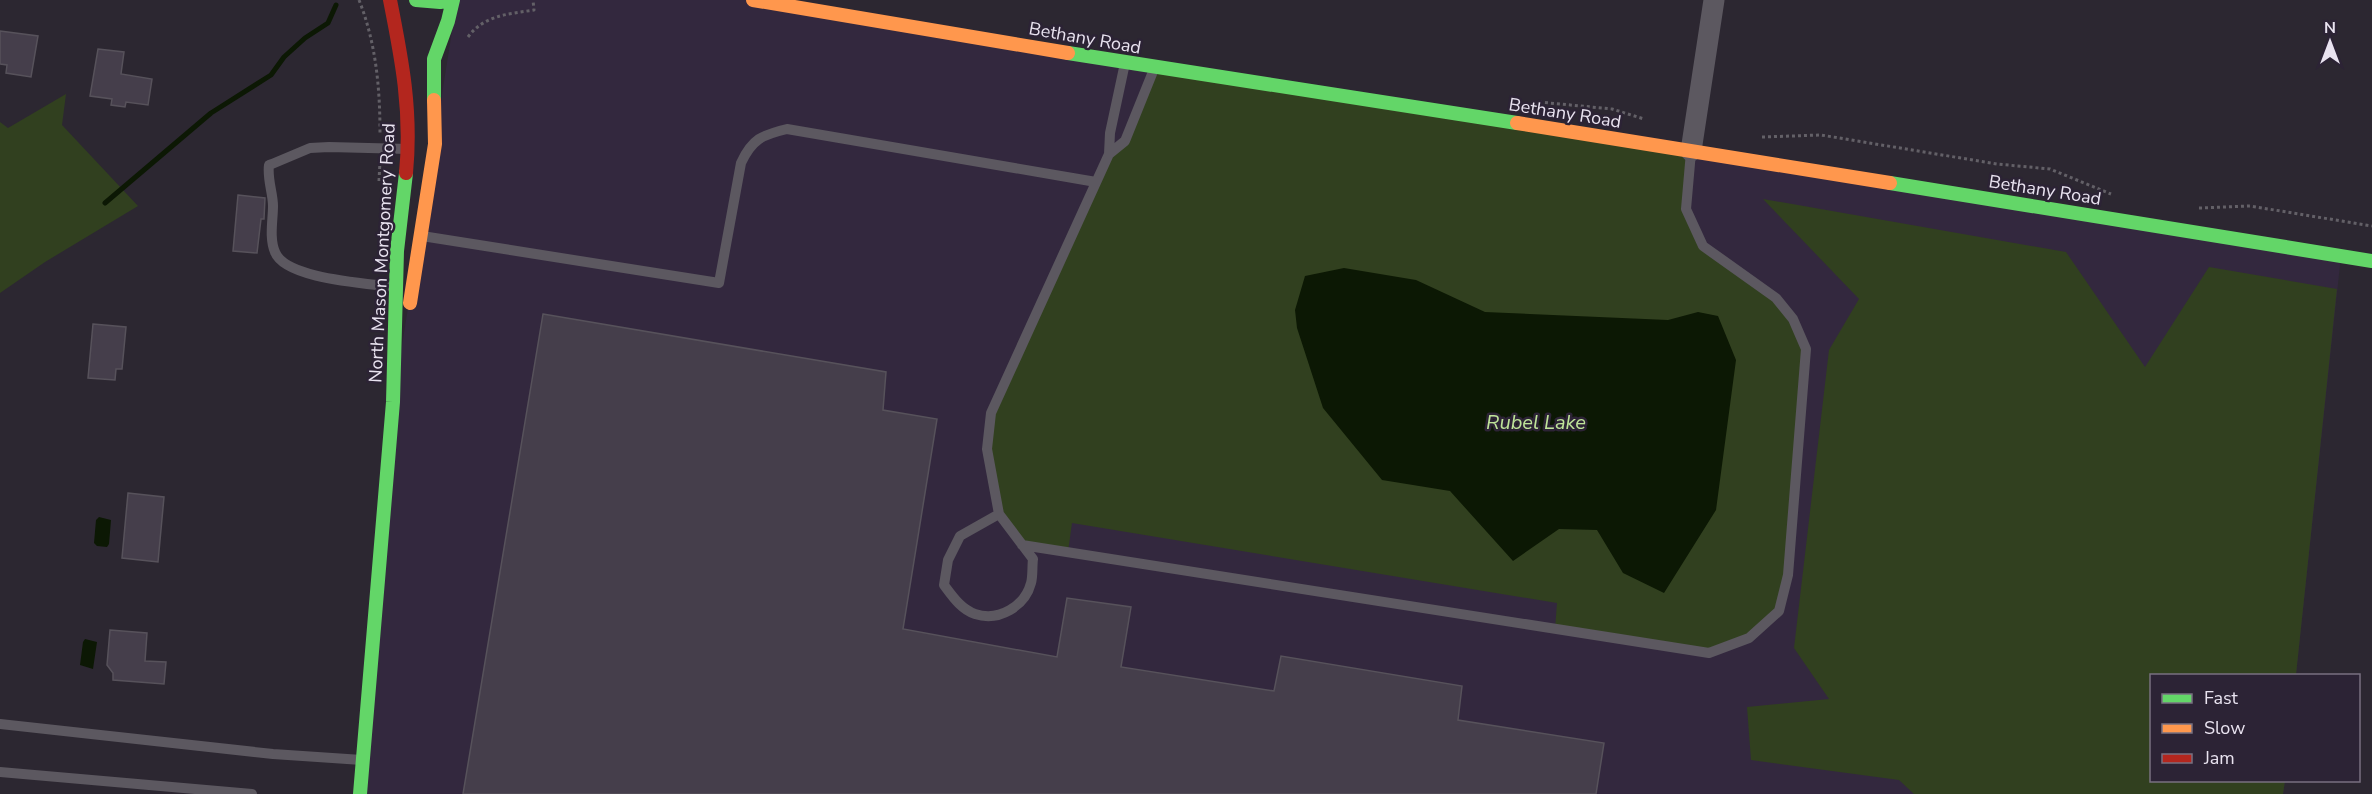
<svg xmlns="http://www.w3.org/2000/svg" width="2372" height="794" font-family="'Nunito Sans',sans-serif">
<rect width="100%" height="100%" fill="#2c2731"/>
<path fill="#33283e" d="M 457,0 L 752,0 L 2341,256 L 2296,675 L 2152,676 L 2152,780 L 2285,781 L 2283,794 L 360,794 L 393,402 Z"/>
<path fill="#31401f" d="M 1155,67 L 1691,151 L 1687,209 L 1703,246 L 1776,298 L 1806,349 L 1788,575 L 1779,611 L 1749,638 L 1709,653 L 1555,629 L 1557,603 L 1072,523 L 1068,552 L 1022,545 L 999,514 L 987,449 L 991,413 L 1109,154 L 1125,141 Z
M 66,94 L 62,125 L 138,206 L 45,262 L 0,293 L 0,122 L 8,128 Z
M 1763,199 L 2066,252 L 2145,367 L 2209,267 L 2337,289 L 2296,675 L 2152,676 L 2152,780 L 2285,781 L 2283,794 L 1914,794 L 1899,780 L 1751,760 L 1747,707 L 1829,699 L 1794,648 L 1829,350 L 1859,299 Z"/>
<path fill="#0c1804" d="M 1344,268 L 1416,280 L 1485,312 L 1668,320 L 1698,312 L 1718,316 L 1736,360 L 1716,510 L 1664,593 L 1623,573 L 1597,530 L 1559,529 L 1513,561 L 1450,491 L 1382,480 L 1323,408 L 1297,328 L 1295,310 L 1305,276 Z
M 99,517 L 111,520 L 109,544 L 107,547 L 97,546 L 94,543 L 96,520 Z
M 85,639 L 97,642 L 93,669 L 80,665 L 83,642 Z"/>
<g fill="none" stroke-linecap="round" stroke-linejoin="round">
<path stroke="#0c1804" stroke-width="5" d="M 105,203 L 211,113 L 271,75 L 284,57 L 305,38 L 328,23 L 336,5"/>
</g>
<path fill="#453e4b" stroke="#57525b" stroke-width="1.5" d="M 0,31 L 38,36 L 31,77 L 6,73 L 7,65 L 0,64 Z
M 98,49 L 124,52 L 121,74 L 152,79 L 148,105 L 126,102 L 125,107 L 111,105 L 112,99 L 90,96 Z
M 238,195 L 265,198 L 264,219 L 261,219 L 257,253 L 233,251 Z
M 543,314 L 886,372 L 883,410 L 937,419 L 903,629 L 1057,657 L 1067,598 L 1131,607 L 1121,667 L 1274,691 L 1281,656 L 1462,686 L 1458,720 L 1604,743 L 1596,794 L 463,794 Z
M 93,324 L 126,327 L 122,369 L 116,369 L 115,380 L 88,378 Z
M 128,493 L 164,497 L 158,562 L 122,558 Z
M 110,630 L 147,633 L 145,661 L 166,662 L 164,684 L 113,680 L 113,673 L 107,665 Z"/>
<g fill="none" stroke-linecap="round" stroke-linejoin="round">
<path stroke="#636067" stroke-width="3" stroke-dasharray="3 3" stroke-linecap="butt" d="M 359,0 C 376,43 380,88 380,133
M 468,37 C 484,15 509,14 534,10 L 533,0
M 1539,102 L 1612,109 L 1644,119
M 1762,137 L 1821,135 L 1997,164 L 2050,169 L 2111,194
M 379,181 L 380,161
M 2199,208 L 2250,206 L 2372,226"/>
<path stroke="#5c5860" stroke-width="10" d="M 1109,154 L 1125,141 L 1154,69
M 422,236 L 719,283 L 741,163 C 752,139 762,135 787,129 L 1096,182
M 394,287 C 366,283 285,279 275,252 C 269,238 273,220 273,206 C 273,193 267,179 269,165 L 272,164 L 310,148 L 329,147 L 408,149
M 999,514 L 1033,559 C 1032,566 1033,576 1031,583 C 1025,606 999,622 975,614 C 961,609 953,597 944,585 L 948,560 L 960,536 L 999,514 L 987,449 L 991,413 L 1109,154 L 1110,133 L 1125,63
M 1022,545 L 1709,653 L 1749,638 L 1779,611 L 1788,575 L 1806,349 L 1793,319 L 1776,298 L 1703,246 L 1686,209 L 1691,152
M 0,724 L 273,754 L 362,760
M 0,772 L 252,794"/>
<path stroke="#5c5860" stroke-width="21" d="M 1691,151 L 1714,0"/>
<path stroke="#63d668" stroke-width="14" d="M 416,0 L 440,2 L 453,0
M 1068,53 L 1517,123
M 434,100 L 434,59 L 448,21 L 453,0
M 1890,183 L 2372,261
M 360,794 L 393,402 L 397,251 L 406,173"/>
<path stroke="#ff974d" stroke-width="14" d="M 753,0 L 1068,53
M 1517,123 L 1890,183
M 410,303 L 435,144 L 434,100"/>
<path stroke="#b3261e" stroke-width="14" d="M 390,0 C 402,60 412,112 406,173"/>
</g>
<g text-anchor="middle" stroke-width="5" stroke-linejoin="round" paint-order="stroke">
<g font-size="18" fill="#e9e3f0" stroke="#2c2335">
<text transform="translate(1085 38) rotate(10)" y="6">Bethany Road</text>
<text transform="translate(1565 113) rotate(9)" y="6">Bethany Road</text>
<text transform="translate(2045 190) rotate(9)" y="6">Bethany Road</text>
<text transform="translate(382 253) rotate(-87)" y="6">North Mason Montgomery Road</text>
</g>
<g font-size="20" font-style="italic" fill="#bfe499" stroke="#2c2335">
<text x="1536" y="429">Rubel Lake</text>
</g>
</g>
<rect x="2150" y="674" width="210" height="108" fill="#2c2335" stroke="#787080" stroke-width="1.5"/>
<rect x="2162" y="694" width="30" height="9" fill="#63d668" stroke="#787080" stroke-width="1.5"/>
<text x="2204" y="704" font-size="18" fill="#e9e3f0">Fast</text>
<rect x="2162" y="724" width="30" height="9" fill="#ff974d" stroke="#787080" stroke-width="1.5"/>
<text x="2204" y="734" font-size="18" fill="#e9e3f0">Slow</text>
<rect x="2162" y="754" width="30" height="9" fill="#b3261e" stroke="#787080" stroke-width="1.5"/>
<text x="2204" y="764" font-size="18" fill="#e9e3f0">Jam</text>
<g transform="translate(2330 42)" stroke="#2c2335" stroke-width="4.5" paint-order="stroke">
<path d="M0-4.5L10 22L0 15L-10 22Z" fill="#e9e3f0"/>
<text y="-9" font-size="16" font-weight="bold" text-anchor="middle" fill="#e9e3f0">N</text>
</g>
</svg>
